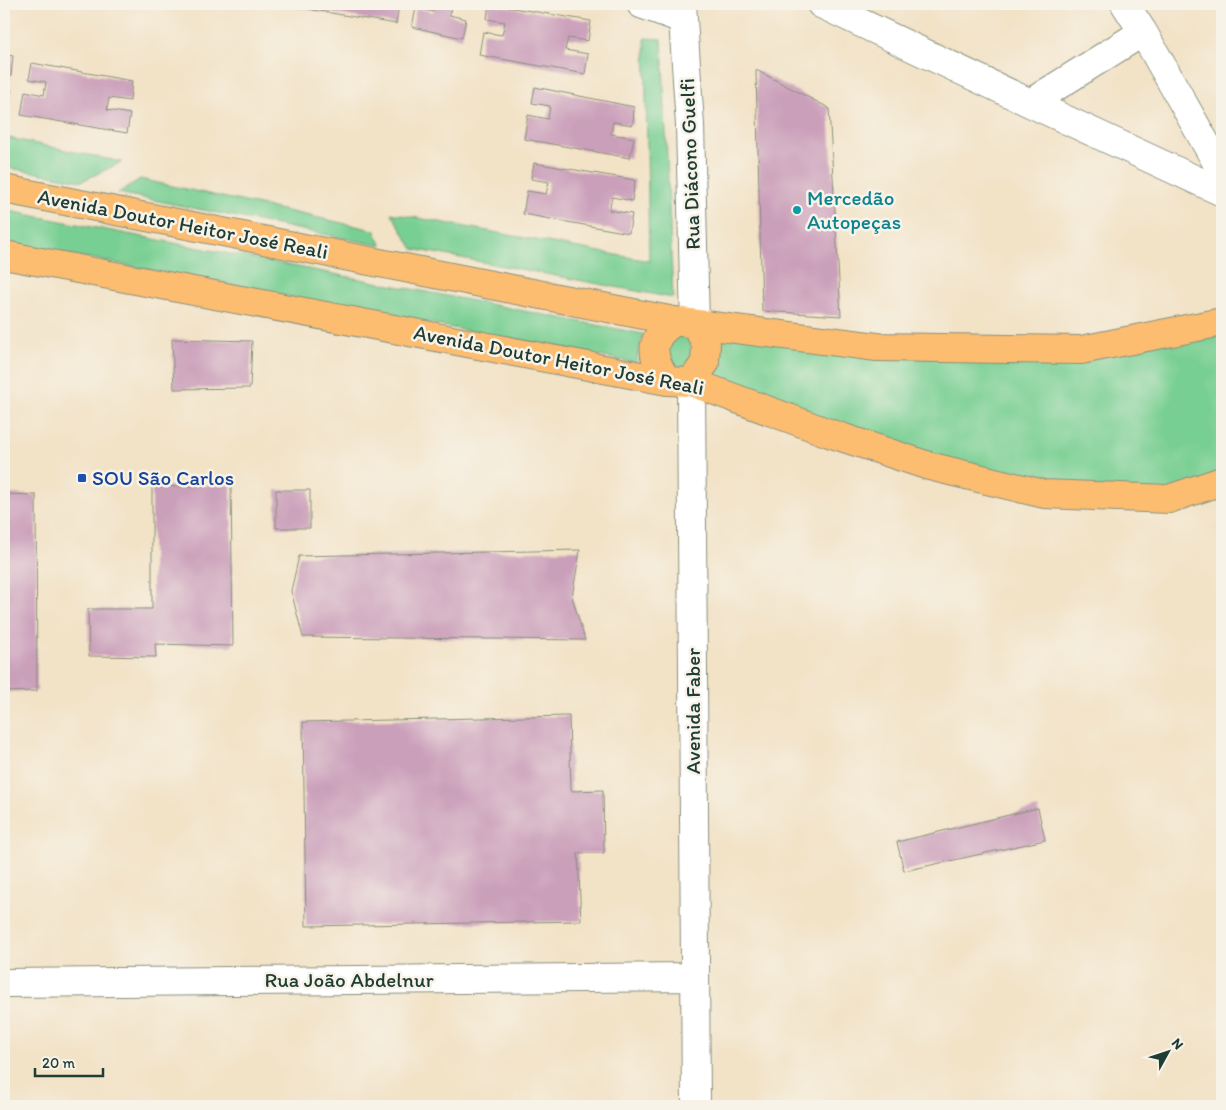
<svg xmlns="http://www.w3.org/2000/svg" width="1226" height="1110" font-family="Itim,sans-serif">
<rect width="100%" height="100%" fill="#f7f3e8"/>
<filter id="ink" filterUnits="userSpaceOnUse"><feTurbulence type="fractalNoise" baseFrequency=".02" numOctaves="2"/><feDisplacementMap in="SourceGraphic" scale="10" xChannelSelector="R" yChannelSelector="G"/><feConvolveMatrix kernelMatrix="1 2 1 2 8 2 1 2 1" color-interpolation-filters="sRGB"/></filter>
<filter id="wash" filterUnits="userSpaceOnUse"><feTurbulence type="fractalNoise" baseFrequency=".0096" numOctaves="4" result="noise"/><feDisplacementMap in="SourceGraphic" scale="20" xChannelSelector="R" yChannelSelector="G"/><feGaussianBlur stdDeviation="1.12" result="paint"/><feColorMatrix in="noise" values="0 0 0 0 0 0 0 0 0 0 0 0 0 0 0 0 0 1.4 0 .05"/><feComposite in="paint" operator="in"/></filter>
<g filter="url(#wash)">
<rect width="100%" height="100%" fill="#f2e2c6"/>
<path fill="#78cf93" stroke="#4c8664" d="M 645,38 L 662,39 L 673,298 L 413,249 L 391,213 L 649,261 Z
M 4,137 L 122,162 L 82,181 L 4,167 Z
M 140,179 L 374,230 L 382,246 L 118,193 Z
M 4,210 L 643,334 L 636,363 L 4,242 Z
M 1222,324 L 1222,477 L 1168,494 L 1044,491 L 695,381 L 701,329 L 1081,353 Z
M 683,330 L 699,350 L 686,375 L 662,361 L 667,337 Z"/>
<g id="blocks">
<path fill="#ca9fba" d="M 290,4 L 392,4 L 399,5 L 396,24 L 290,6 Z
M 435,4 L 452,4 L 449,15 L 466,19 L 462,38 L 412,27 L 416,8 L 433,12 Z
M 489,4 L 591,21 L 588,41 L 568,38 L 565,50 L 588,54 L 585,74 L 479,55 L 483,32 L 502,35 L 505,22 L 487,19 Z
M 4,54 L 13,56 L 11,76 L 4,75 Z
M 32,63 L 132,81 L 130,101 L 109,98 L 107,110 L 130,114 L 127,133 L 21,115 L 25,91 L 44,95 L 46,82 L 29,79 Z
M 756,70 L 829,108 L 841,316 L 762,311 Z
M 535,87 L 634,107 L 633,125 L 613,122 L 611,134 L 634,138 L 630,158 L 524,139 L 528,115 L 548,119 L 550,106 L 532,103 Z
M 4,88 L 11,89 L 8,109 L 4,108 Z
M 534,163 L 635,180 L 632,201 L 612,197 L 609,210 L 632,214 L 629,233 L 523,214 L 527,191 L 546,194 L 549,182 L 531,179 Z
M 172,339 L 252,341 L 250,388 L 174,389 Z
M 231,485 L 233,646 L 155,644 L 156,657 L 89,656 L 88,609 L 152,609 L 152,487 Z
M 276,490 L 310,490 L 310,528 L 276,528 Z
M 4,494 L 36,495 L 37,691 L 4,692 Z
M 580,550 L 572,597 L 585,640 L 303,637 L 291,591 L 299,556 Z
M 569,716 L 571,791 L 603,790 L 604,853 L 578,853 L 581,921 L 306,926 L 303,722 Z
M 1038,808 L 1045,840 L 904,871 L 897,842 Z"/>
</g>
</g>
<g filter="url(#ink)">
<use href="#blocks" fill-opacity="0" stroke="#88907d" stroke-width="1"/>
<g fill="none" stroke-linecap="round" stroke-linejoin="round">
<g stroke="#88907d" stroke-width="30">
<path id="minor" d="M 641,4 L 683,19
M 682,4 L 690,125 L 695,324
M 821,4 L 1030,103 L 1222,192
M 1125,4 L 1143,32 L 1222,172
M 1030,103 L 1143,32
M 691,382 L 696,1106
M 4,983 L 694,977"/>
</g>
<g stroke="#88907d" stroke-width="30">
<path id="major" d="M 4,189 L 674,321 L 877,347 L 1081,350 L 1222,322
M 4,255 L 667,381 L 691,382 L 829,433 L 929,466 L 1044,494 L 1169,499 L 1222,481
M 667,381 C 659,368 650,354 657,339 C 660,332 669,326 674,321
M 691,382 L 705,363 L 706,343 L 695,324"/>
</g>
<use href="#minor" stroke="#fff" stroke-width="28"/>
<use href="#major" stroke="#fcbd6f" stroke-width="28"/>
</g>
</g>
<circle fill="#0f9aa8" stroke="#f7f3e8" stroke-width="2" cx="797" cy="210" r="5"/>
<rect fill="#1a4fb4" stroke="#f7f3e8" stroke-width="2" x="77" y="473" width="10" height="10" rx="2.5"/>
<g text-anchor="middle" stroke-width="5" stroke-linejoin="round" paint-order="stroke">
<g font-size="21" fill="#1f3d34" stroke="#f7f3e8">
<text transform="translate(690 164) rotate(-92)" y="7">Rua Diácono Guelfi</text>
<text transform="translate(183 224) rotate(11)" y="7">Avenida Doutor Heitor José Reali</text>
<text transform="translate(559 360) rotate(11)" y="7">Avenida Doutor Heitor José Reali</text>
<text transform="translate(693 711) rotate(-90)" y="7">Avenida Faber</text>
<text x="349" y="987">Rua João Abdelnur</text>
</g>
<g font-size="21" fill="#0d838f" stroke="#f7f3e8" text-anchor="start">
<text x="807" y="205">Mercedão<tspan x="807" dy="24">Autopeças</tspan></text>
</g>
<g font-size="21" fill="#164399" stroke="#f7f3e8" text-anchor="start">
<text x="92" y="485">SOU São Carlos</text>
</g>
</g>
<rect width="1226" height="1110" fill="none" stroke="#f7f3e8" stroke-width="20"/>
<g transform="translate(1168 1052) rotate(50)" stroke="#f7f3e8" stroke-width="4" paint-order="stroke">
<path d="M0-4L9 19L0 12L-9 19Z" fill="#1f3d34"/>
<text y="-8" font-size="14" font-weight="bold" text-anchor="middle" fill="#1f3d34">N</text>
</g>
<path d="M35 1068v8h68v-8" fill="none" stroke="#1f3d34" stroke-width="2.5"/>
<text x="42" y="1068" font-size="15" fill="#1f3d34" stroke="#f7f3e8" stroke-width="4" paint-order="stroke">20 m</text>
</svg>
